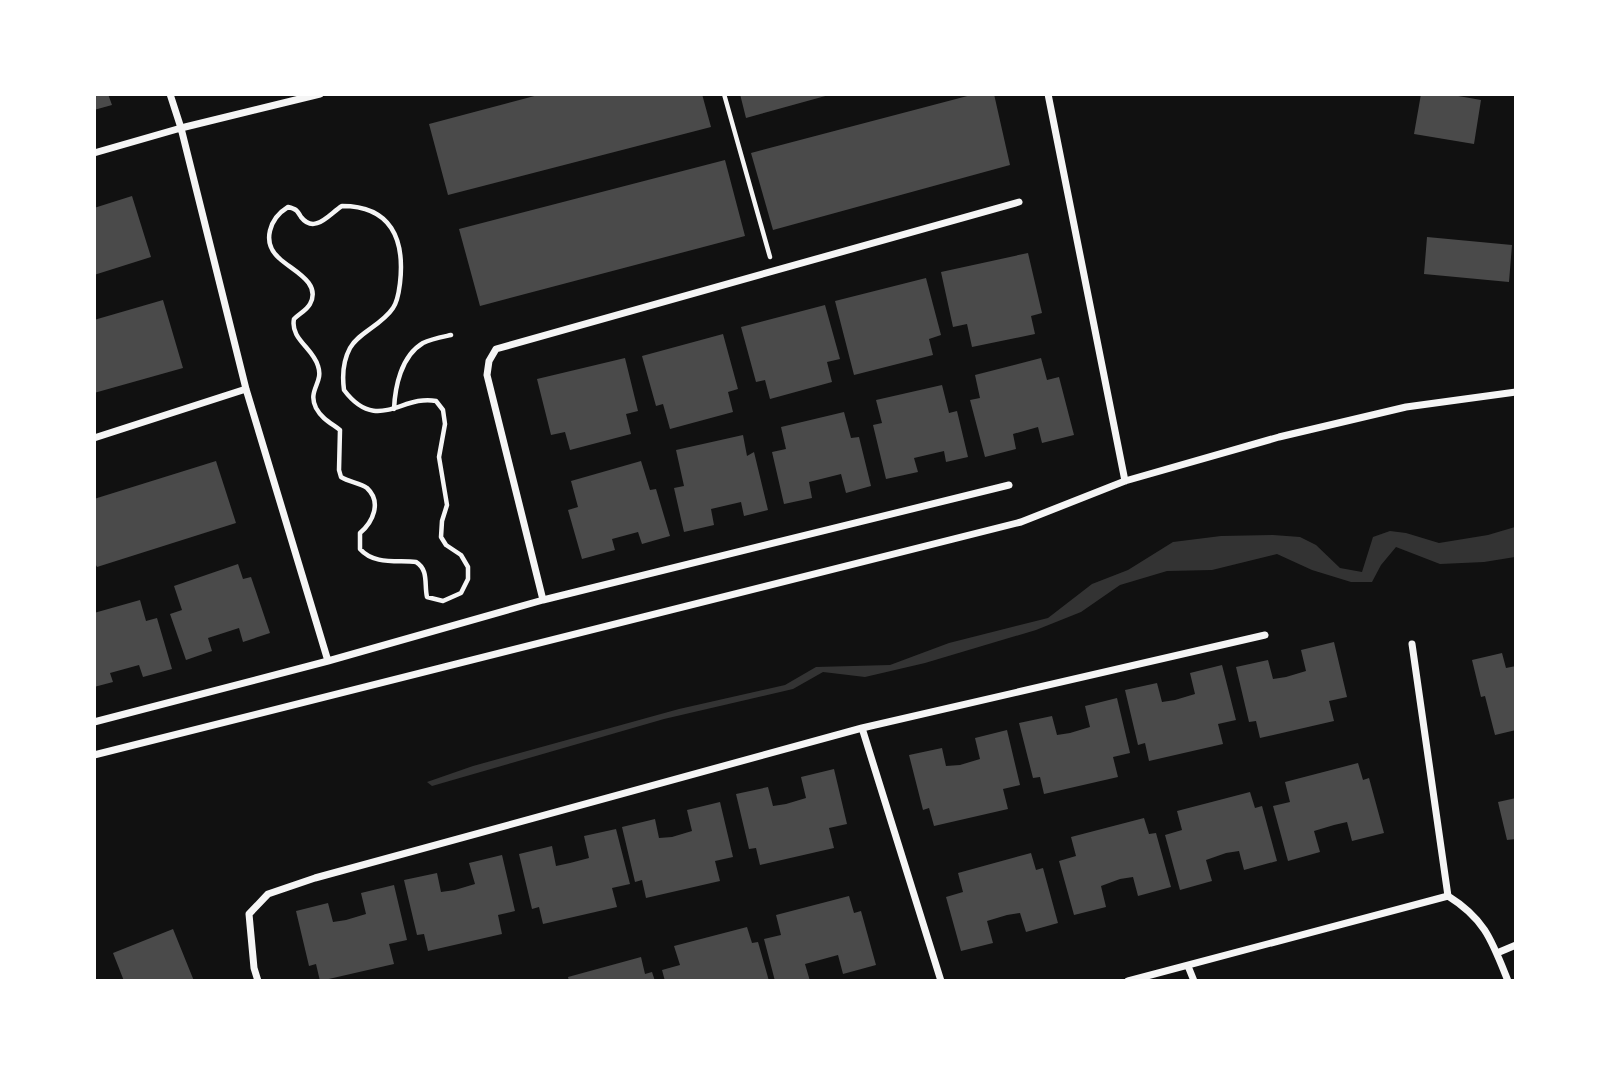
<svg xmlns="http://www.w3.org/2000/svg" width="1610" height="1075" font-family="Overpass,sans-serif">
<rect width="100%" height="100%" fill="#111"/>
<path fill="#333" d="M 1515,527 L 1515,557 L 1484,562 L 1440,564 L 1396,547 L 1381,565 L 1372,582 L 1351,582 L 1312,570 L 1277,554 L 1212,570 L 1167,571 L 1120,585 L 1081,612 L 1036,630 L 925,663 L 865,677 L 823,672 L 793,689 L 664,719 L 432,786 L 427,782 L 473,766 L 679,709 L 785,685 L 816,667 L 890,665 L 949,643 L 1048,618 L 1092,584 L 1128,570 L 1173,542 L 1221,536 L 1273,535 L 1300,537 L 1316,545 L 1340,568 L 1362,572 L 1373,537 L 1390,531 L 1406,533 L 1439,543 L 1488,535 Z"/>
<path fill="#4a4a4a" d="M 94,94 L 108,94 L 112,105 L 94,110 Z
M 542,94 L 702,94 L 711,127 L 448,195 L 429,124 Z
M 740,94 L 829,94 L 829,95 L 746,118 Z
M 975,94 L 994,94 L 1010,165 L 773,230 L 751,153 Z
M 1421,94 L 1447,94 L 1481,100 L 1474,144 L 1414,134 Z
M 725,160 L 745,236 L 480,306 L 459,229 Z
M 132,196 L 151,257 L 94,275 L 94,208 Z
M 1427,237 L 1512,245 L 1509,282 L 1424,274 Z
M 1028,253 L 1042,313 L 1031,316 L 1035,334 L 972,347 L 967,324 L 953,327 L 941,272 Z
M 926,278 L 941,335 L 929,339 L 933,355 L 854,375 L 835,301 Z
M 163,300 L 183,368 L 94,393 L 94,320 Z
M 825,305 L 840,359 L 827,362 L 832,382 L 770,399 L 765,380 L 756,382 L 741,327 Z
M 723,334 L 738,389 L 728,392 L 733,412 L 670,429 L 663,404 L 656,406 L 642,356 Z
M 625,358 L 638,411 L 626,414 L 631,434 L 570,450 L 565,432 L 551,435 L 537,379 Z
M 1041,358 L 1047,380 L 1059,377 L 1074,435 L 1042,443 L 1038,427 L 1013,434 L 1016,449 L 985,457 L 970,400 L 980,398 L 975,375 Z
M 942,385 L 949,413 L 957,411 L 968,457 L 946,462 L 944,451 L 914,458 L 918,472 L 886,479 L 873,425 L 882,423 L 876,400 Z
M 844,412 L 851,438 L 859,437 L 871,486 L 846,493 L 841,474 L 809,482 L 812,498 L 784,504 L 772,452 L 786,449 L 781,427 Z
M 743,435 L 747,456 L 754,452 L 768,510 L 744,516 L 741,502 L 711,509 L 714,525 L 684,532 L 674,488 L 684,486 L 676,450 Z
M 216,461 L 236,523 L 97,567 L 94,561 L 94,499 Z
M 641,461 L 650,490 L 656,489 L 670,536 L 642,544 L 638,532 L 612,539 L 615,550 L 582,559 L 568,510 L 578,507 L 571,481 Z
M 238,564 L 243,579 L 251,577 L 270,633 L 243,642 L 239,628 L 208,638 L 212,651 L 186,660 L 170,614 L 182,610 L 174,586 Z
M 140,600 L 146,621 L 157,618 L 172,669 L 143,677 L 139,665 L 110,673 L 113,682 L 94,687 L 94,613 Z
M 1334,642 L 1347,697 L 1329,701 L 1334,721 L 1260,738 L 1256,721 L 1249,722 L 1236,667 L 1268,660 L 1273,679 L 1286,677 L 1306,671 L 1301,650 Z
M 1502,653 L 1506,668 L 1516,666 L 1516,730 L 1495,735 L 1485,696 L 1481,697 L 1472,660 Z
M 1222,665 L 1236,720 L 1218,724 L 1223,744 L 1149,761 L 1145,743 L 1138,745 L 1125,690 L 1157,683 L 1162,702 L 1175,700 L 1195,694 L 1190,673 Z
M 1117,698 L 1130,753 L 1113,757 L 1118,777 L 1044,794 L 1040,777 L 1033,778 L 1019,723 L 1052,716 L 1057,735 L 1070,733 L 1090,727 L 1085,706 Z
M 1007,730 L 1020,785 L 1003,789 L 1008,809 L 934,826 L 929,808 L 923,810 L 909,755 L 942,748 L 946,766 L 960,765 L 980,759 L 975,738 Z
M 1358,763 L 1363,780 L 1369,778 L 1384,833 L 1352,841 L 1347,822 L 1334,825 L 1314,831 L 1320,852 L 1288,861 L 1273,806 L 1290,802 L 1285,782 Z
M 834,769 L 847,824 L 829,828 L 834,848 L 760,865 L 756,848 L 749,849 L 736,794 L 768,787 L 773,806 L 786,804 L 806,798 L 801,777 Z
M 1250,792 L 1255,808 L 1262,806 L 1277,861 L 1244,870 L 1239,851 L 1226,853 L 1206,860 L 1212,881 L 1180,890 L 1165,835 L 1182,830 L 1177,811 Z
M 1516,798 L 1516,839 L 1507,840 L 1498,802 Z
M 720,802 L 733,857 L 715,861 L 720,881 L 646,898 L 642,880 L 635,882 L 622,827 L 655,819 L 659,838 L 672,837 L 692,831 L 687,810 Z
M 1144,818 L 1149,834 L 1156,833 L 1171,887 L 1138,896 L 1133,877 L 1120,879 L 1101,886 L 1106,907 L 1074,915 L 1059,861 L 1076,856 L 1071,837 Z
M 616,829 L 630,884 L 612,888 L 617,907 L 543,924 L 539,907 L 532,909 L 519,854 L 552,846 L 556,866 L 570,863 L 589,858 L 584,836 Z
M 1031,853 L 1036,870 L 1043,868 L 1058,923 L 1026,932 L 1020,913 L 1007,915 L 987,921 L 993,943 L 961,951 L 946,897 L 963,892 L 958,873 Z
M 502,855 L 515,911 L 498,915 L 502,934 L 428,951 L 424,934 L 417,935 L 404,880 L 437,873 L 441,892 L 455,890 L 475,884 L 469,863 Z
M 394,885 L 407,940 L 389,944 L 394,964 L 320,981 L 316,964 L 309,966 L 296,911 L 328,903 L 333,922 L 346,920 L 366,914 L 361,893 Z
M 849,896 L 854,913 L 861,911 L 876,965 L 843,974 L 838,955 L 805,964 L 810,981 L 775,981 L 764,939 L 781,935 L 776,915 Z
M 747,927 L 752,943 L 758,942 L 769,981 L 665,981 L 662,970 L 680,965 L 674,946 Z
M 173,929 L 194,981 L 124,981 L 113,953 Z
M 641,957 L 645,974 L 652,972 L 655,981 L 569,981 L 568,977 Z"/>
<g fill="none" stroke-linecap="round" stroke-linejoin="round">
<path stroke="#f5f5f5" stroke-width="4.5" d="M 724,94 L 770,257
M 342,206 C 391,206 405,239 400,283 C 399,291 398,301 393,308 C 382,325 358,333 350,348 C 343,361 342,375 344,390 C 377,434 402,394 436,401 L 443,410 L 445,424 L 439,457 L 447,505 L 442,521 L 441,537 L 446,545 L 461,555 L 468,567 L 468,579 L 461,593 L 443,601 L 427,597 C 424,584 429,570 416,562 C 397,560 374,565 360,549 L 360,533 C 373,522 382,502 367,488 C 360,483 349,482 341,477 L 339,470 L 340,430 C 331,423 322,419 316,408 C 307,390 324,383 318,366 C 313,348 290,339 294,319 C 299,314 307,310 310,304 C 322,282 291,270 279,258 C 261,242 270,218 288,207 C 296,209 297,210 301,217 C 315,235 330,213 342,206 Z
M 394,409 C 395,387 401,356 423,343 C 431,339 442,337 451,335"/>
<path stroke="#f5f5f5" stroke-width="7" d="M 170,94 L 181,128 L 246,389 L 328,661
M 1048,94 L 1125,481
M 94,153 L 181,128 L 320,94
M 94,438 L 246,389
M 543,600 L 487,375 L 489,361 L 496,349 L 1019,202
M 1412,644 L 1448,896 C 1485,919 1492,941 1508,981
M 94,722 L 328,661 L 543,600 L 1009,485
M 862,728 L 941,981
M 94,755 L 1021,522 L 1125,481 L 1279,437 L 1406,407 L 1516,392
M 1497,953 L 1516,945
M 1188,966 L 1194,981
M 258,981 L 254,968 L 249,914 L 268,894 L 315,878 L 862,728 L 1265,635
M 1128,981 L 1448,896"/>
</g>
<rect width="1610" height="1075" fill="none" stroke="#ffffff" stroke-width="192"/>
</svg>
